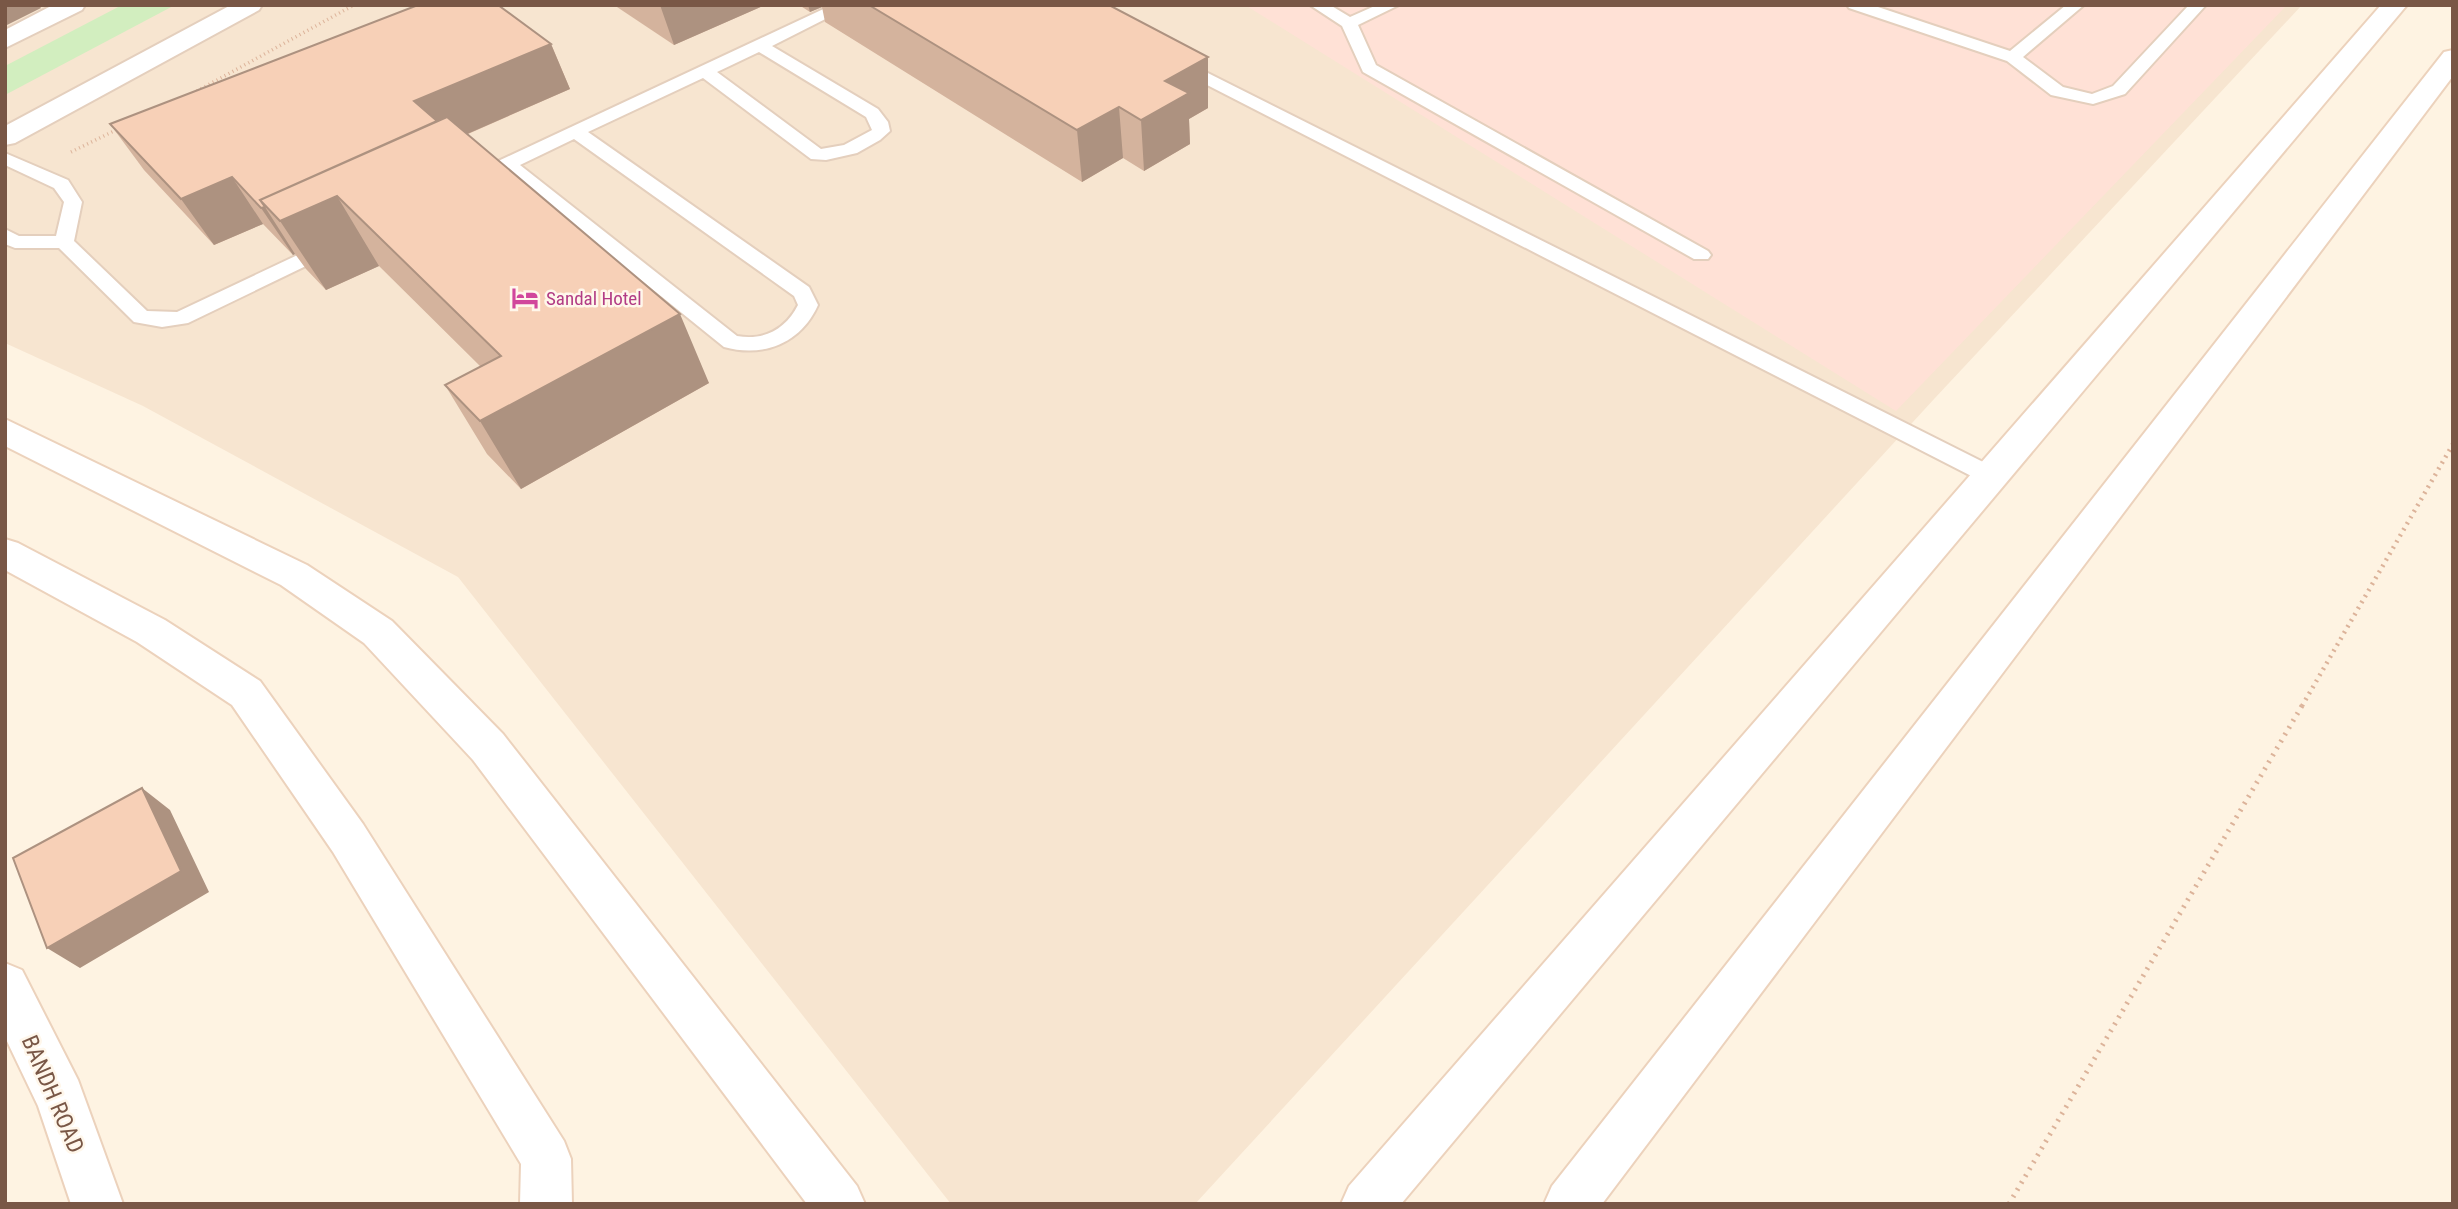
<svg xmlns="http://www.w3.org/2000/svg" width="2458" height="1209" font-family="'Roboto Condensed',sans-serif">
<rect width="100%" height="100%" fill="#fef3e2"/>
<path fill="#f7e5d0" d="M 5,5 L 2302,5 L 1935,398 L 1195,1204 L 951,1204 L 458,577 L 143,406 L 5,343 Z"/>
<path fill="#ffe1d6" d="M 1245,5 L 2287,5 L 1896,411 Z"/>
<path fill="#d2eebf" d="M 122,5 L 175,5 L 5,95 L 5,66 Z"/>
<g fill="none" stroke-linecap="round" stroke-linejoin="round">
<g stroke="#e4cfbd" stroke-width="4">
<path id="lane" d="M 832,5 L 853,5 L 772,46 L 878,109 L 888,122 L 890,131 L 880,140 L 857,153 L 826,160 L 811,159 L 703,78 L 588,132 L 809,287 L 818,305 C 801,343 764,358 724,347 L 506,171 L 473,186 L 464,180 L 466,176 ZM 759,52 L 866,117 L 872,130 L 844,145 L 821,149 L 717,72 ZM 574,139 L 794,296 L 798,305 C 786,329 764,341 737,336 L 520,165 Z
M 1310,5 L 1330,5 L 1350,17 L 1377,5 L 1399,5 L 1358,25 L 1376,65 L 1708,251 L 1711,255 L 1708,259 L 1694,259 L 1363,72 L 1342,26 Z
M 1847,5 L 1872,5 L 2010,51 L 2066,5 L 2084,5 L 2023,57 L 2063,87 L 2092,94 L 2113,86 L 2189,5 L 2206,5 L 2125,94 L 2093,104 L 2051,95 L 2007,61 L 1849,8 Z
M 1178,58 L 1999,470 L 2002,476 L 1999,482 L 1991,484 L 1983,482 L 1172,67 L 1170,63 L 1172,59 Z
M 5,153 L 68,180 L 82,202 L 74,241 L 147,311 L 177,312 L 323,243 L 337,243 L 340,247 L 337,251 L 188,323 L 162,327 L 134,322 L 59,248 L 15,248 L 5,244 L 5,229 L 19,236 L 56,236 L 64,202 L 54,188 L 5,165 Z"/>
</g>
<g stroke="#e4cfbd" stroke-width="4">
<path id="street" d="M 53,5 L 85,5 L 82,10 L 5,48 L 5,30 Z
M 231,5 L 262,5 L 259,10 L 15,143 L 5,145 L 5,126 Z"/>
</g>
<g stroke="#ecd2bc" stroke-width="4">
<path id="secondary" d="M 2381,5 L 2407,5 L 1401,1204 L 1341,1204 L 1349,1186 Z
M 2453,50 L 2453,76 L 1602,1204 L 1544,1204 L 1552,1186 L 2444,52 Z
M 5,419 L 307,565 L 392,621 L 503,734 L 857,1186 L 865,1204 L 807,1204 L 473,760 L 364,643 L 281,585 L 5,446 Z
M 5,539 L 18,543 L 165,620 L 260,681 L 363,824 L 564,1141 L 571,1159 L 572,1204 L 520,1204 L 521,1164 L 333,852 L 232,705 L 137,642 L 5,570 Z
M 5,963 L 22,970 L 78,1080 L 123,1204 L 71,1204 L 38,1106 L 5,1037 Z"/>
</g>
<path stroke="#dcb39a" stroke-width="3.5" stroke-dasharray="1 3.5" stroke-linecap="butt" d="M 197,91 L 354,5
M 71,152 L 120,128"/>
<path stroke="#dcb39a" stroke-width="4.5" stroke-dasharray="2 5" stroke-linecap="butt" d="M 2302,706 L 2453,444"/>
<path stroke="#dcb39a" stroke-width="5" stroke-dasharray="2 6" stroke-linecap="butt" d="M 2009,1204 L 2303,704"/>
<use href="#lane" fill="#fff" fill-rule="evenodd"/>
<use href="#street" fill="#fff" fill-rule="evenodd"/>
<use href="#secondary" fill="#fff" fill-rule="evenodd"/>
</g>
<path fill="#d4b39d" d="M 614,5 L 765,5 L 674,45 Z
M 799,5 L 1109,5 L 1208,57 L 1208,108 L 1189,119 L 1190,144 L 1144,171 L 1123,158 L 1082,182 L 825,22 L 822,7 L 810,12 Z
M 551,44 L 570,89 L 468,134 L 709,383 L 521,489 L 487,454 L 445,385 L 481,367 L 379,266 L 326,290 L 306,269 L 295,254 L 293,255 L 263,224 L 214,245 L 144,170 L 110,124 Z"/>
<path fill="#ad9280" d="M 5,5 L 39,5 L 41,8 L 5,26 Z
M 660,5 L 765,5 L 674,45 Z
M 808,5 L 821,5 L 822,7 L 810,12 Z
M 551,44 L 570,89 L 451,141 L 337,196 L 379,266 L 326,290 L 280,221 L 414,101 Z
M 1208,57 L 1208,108 L 1189,119 L 1190,144 L 1144,171 L 1141,120 L 1165,81 Z
M 1119,107 L 1123,158 L 1082,182 L 1077,130 Z
M 232,177 L 263,224 L 214,245 L 181,199 Z
M 265,207 L 295,254 L 293,255 L 261,208 Z
M 680,314 L 709,383 L 521,489 L 480,421 Z
M 142,788 L 170,810 L 209,892 L 80,968 L 47,948 Z"/>
<path fill="#f7d0b7" stroke="#ad9280" stroke-width="2" d="M 418,5 L 498,5 L 551,44 L 414,101 L 437,121 L 260,200 L 265,207 L 261,208 L 232,177 L 181,199 L 110,124 Z
M 869,5 L 1109,5 L 1208,57 L 1165,81 L 1189,93 L 1141,120 L 1119,107 L 1077,130 Z
M 447,117 L 680,314 L 480,421 L 445,385 L 501,356 L 337,196 L 280,221 L 260,200 Z
M 142,788 L 181,871 L 47,948 L 13,858 Z"/>
<defs>
<g id="hotel-bare" transform="scale(2.1)"><path d="M-6-4.5h1.5V1H6V5H4.5V3h-9V5H-6ZM-4 0a1.8 1.8 0 1 1 3.6 0ZM.5 0V-2.5h3Q6-2.5 6 0Z" fill="#d1479c" stroke="#fff7eb" stroke-width="2.5" paint-order="stroke"/></g>
</defs>
<g fill-rule="evenodd">
<use href="#hotel-bare" x="525" y="298"/>
</g>
<g text-anchor="middle" stroke-width="5" stroke-linejoin="round" paint-order="stroke">
<g font-size="19" fill="#b23c85" stroke="#fff7eb" text-anchor="start">
<text x="546" y="305">Sandal Hotel</text>
</g>
<g font-size="23" fill="#795746" stroke="#fff7eb">
<text transform="translate(53 1094) rotate(67)" y="8">BANDH ROAD</text>
</g>
</g>
<rect width="2458" height="1209" fill="none" stroke="#795746" stroke-width="14"/>
</svg>
